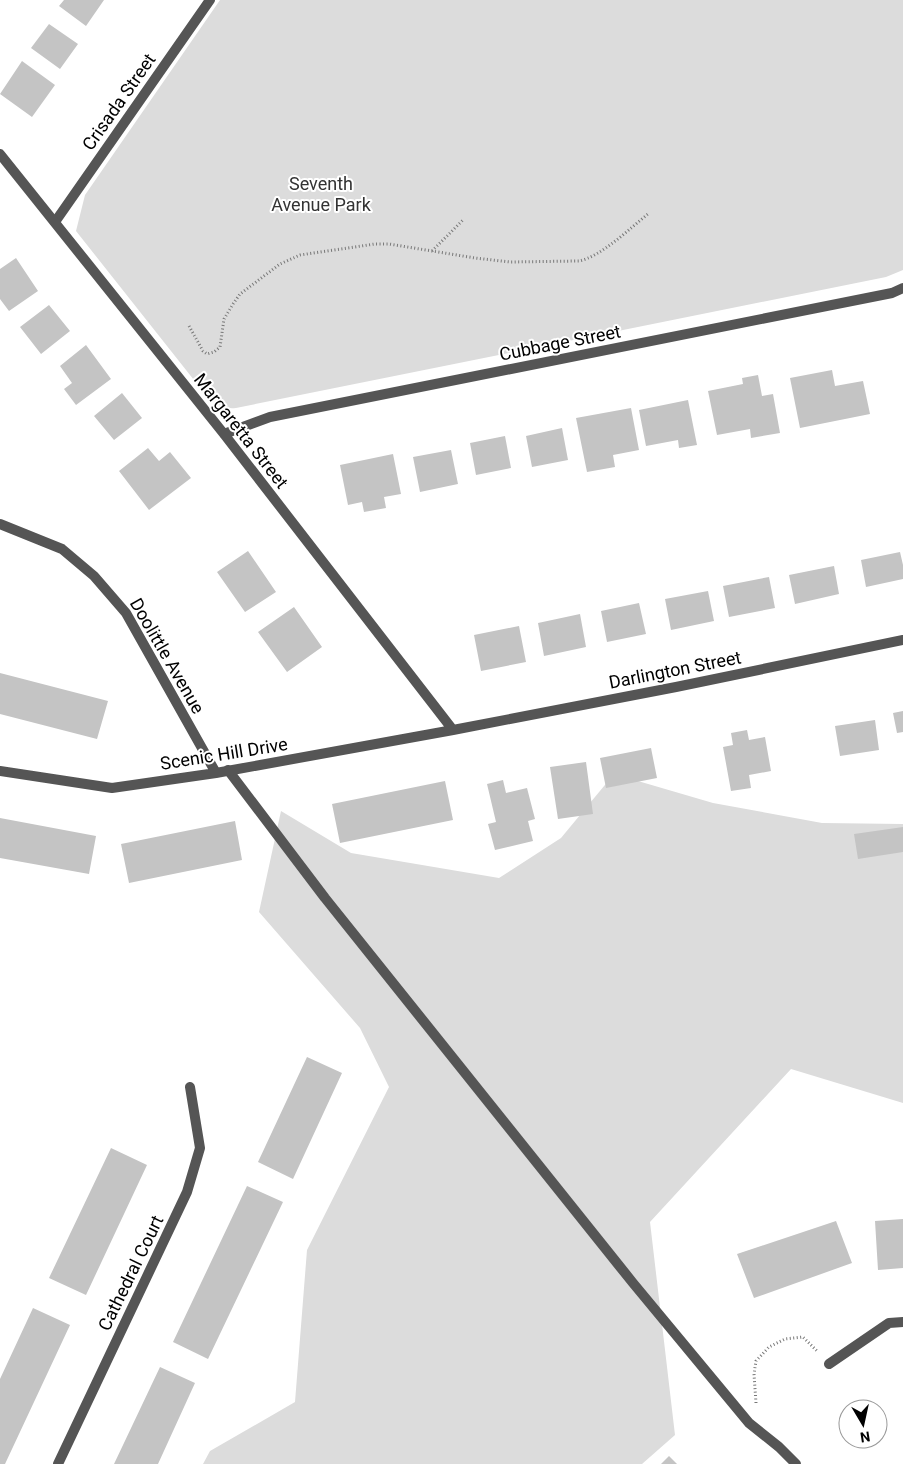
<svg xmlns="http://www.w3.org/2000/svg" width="903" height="1464" font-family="Roboto,sans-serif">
<rect width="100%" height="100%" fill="#fff"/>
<path fill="#dcdcdc" d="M 220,0 L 903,0 L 903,270 L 886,277 L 236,408 C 225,409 218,406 209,399 L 76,231 L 85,195 Z
M 614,774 L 713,803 L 822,823 L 903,824 L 903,1103 L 791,1069 L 650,1222 L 675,1435 L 642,1464 L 203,1464 L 210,1451 L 295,1402 L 307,1250 L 389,1087 L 360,1028 L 259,912 L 281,811 L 351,853 L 499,878 L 561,838 Z"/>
<path fill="#c4c4c4" d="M 64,0 L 104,0 L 86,26 L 59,6 Z
M 49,24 L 78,44 L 60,69 L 31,48 Z
M 22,61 L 55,85 L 32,117 L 0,94 Z
M 16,258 L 38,291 L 9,311 L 0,299 L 0,269 Z
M 49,305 L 70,331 L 41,354 L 20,327 Z
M 86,345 L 111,379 L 76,405 L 64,389 L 72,383 L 60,366 Z
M 832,370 L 835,386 L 863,381 L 870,414 L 800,428 L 790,378 Z
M 758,375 L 762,396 L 773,394 L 780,433 L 751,438 L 750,429 L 717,435 L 708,391 L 743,384 L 742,378 Z
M 122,393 L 142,418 L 114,440 L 94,416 Z
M 688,400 L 697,445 L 679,448 L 678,440 L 646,446 L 639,410 Z
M 631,408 L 639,450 L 613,455 L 615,467 L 587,472 L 576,418 Z
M 562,428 L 568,460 L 532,467 L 526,436 Z
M 505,436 L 511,468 L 476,475 L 470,443 Z
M 148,448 L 159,461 L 170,452 L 191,478 L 149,510 L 119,471 Z
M 451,450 L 458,484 L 420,492 L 413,457 Z
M 393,454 L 401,494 L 384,497 L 386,508 L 364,512 L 362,502 L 348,505 L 340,465 Z
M 248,551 L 276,592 L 245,612 L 217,572 Z
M 900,552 L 903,565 L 903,579 L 866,587 L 861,560 Z
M 834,566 L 839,594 L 795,604 L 789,575 Z
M 769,577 L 775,608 L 729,617 L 723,586 Z
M 708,591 L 714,621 L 671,630 L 665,599 Z
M 639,603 L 646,634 L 607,642 L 601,611 Z
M 294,607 L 322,647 L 287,672 L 258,632 Z
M 580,614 L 586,647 L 544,656 L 538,623 Z
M 519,626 L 526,662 L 481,671 L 474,635 Z
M 0,673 L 108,701 L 97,739 L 0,714 Z
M 903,711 L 903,732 L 897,733 L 893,713 Z
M 875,720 L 879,750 L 840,756 L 835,726 Z
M 747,730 L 749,740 L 765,737 L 771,771 L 749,775 L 751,788 L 731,791 L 723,747 L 733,745 L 731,733 Z
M 651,748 L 657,778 L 606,788 L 600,758 Z
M 586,762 L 593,814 L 558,819 L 550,767 Z
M 503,780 L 506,793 L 527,788 L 535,819 L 528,821 L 533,841 L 495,850 L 488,824 L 496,822 L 487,784 Z
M 445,781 L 453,820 L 340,843 L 332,804 Z
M 0,818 L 96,836 L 89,874 L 0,858 Z
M 235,821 L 242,860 L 129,883 L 121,844 Z
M 903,827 L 903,852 L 858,859 L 854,834 Z
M 307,1057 L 342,1073 L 293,1179 L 258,1162 Z
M 111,1148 L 147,1165 L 86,1295 L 49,1278 Z
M 247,1186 L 283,1202 L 208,1359 L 173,1342 Z
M 903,1219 L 903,1268 L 878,1270 L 875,1221 Z
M 836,1221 L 852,1263 L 754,1298 L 737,1254 Z
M 33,1308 L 70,1325 L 5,1464 L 0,1464 L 0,1379 Z
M 160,1367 L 195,1383 L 158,1464 L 114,1464 Z
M 669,1456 L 677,1464 L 661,1464 Z"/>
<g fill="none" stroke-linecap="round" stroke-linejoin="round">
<path stroke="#777" stroke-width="3" stroke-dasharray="1 2.5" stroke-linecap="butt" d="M 432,251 L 464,219
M 189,326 L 203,351 L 207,354 L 214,352 L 220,347 L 224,319 L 233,304 L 240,294 L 280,264 L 300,255 L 375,244 L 389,244 L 475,258 L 510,262 L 579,261 C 602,256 629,229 648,214
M 756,1403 L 754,1374 L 756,1361 L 769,1347 L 785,1339 L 803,1337 L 817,1351"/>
<path stroke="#555" stroke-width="10" d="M 55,222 L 210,0
M 228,770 L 325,898 L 633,1283 L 749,1423 L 779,1447 L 796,1464"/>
<path stroke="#555" stroke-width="10" d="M 0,154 L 224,434 L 453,730
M 224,434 L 270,417 L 892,293 L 903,288
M 0,524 L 62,549 L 94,576 L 126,613 L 216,773
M 0,771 L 112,788 L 216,773 L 453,730 L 676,687 L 903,640
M 829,1364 L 889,1323 L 903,1322
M 58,1464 L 187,1192 L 200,1148 L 190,1087"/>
</g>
<g text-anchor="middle" stroke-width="4" stroke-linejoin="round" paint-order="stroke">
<g font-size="18" fill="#000" stroke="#fff">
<text transform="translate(119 102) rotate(-55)" y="6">Crisada Street</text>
<text transform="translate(560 343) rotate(-11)" y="6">Cubbage Street</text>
<text transform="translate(241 431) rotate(52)" y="6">Margaretta Street</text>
<text transform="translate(167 656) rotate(60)" y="6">Doolittle Avenue</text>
<text transform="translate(675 670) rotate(-11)" y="6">Darlington Street</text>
<text transform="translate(224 754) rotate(-9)" y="6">Scenic Hill Drive</text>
<text transform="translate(131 1273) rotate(-64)" y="6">Cathedral Court</text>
</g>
<g font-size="18" fill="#333" stroke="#fff">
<text x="321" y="190">Seventh<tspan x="321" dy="21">Avenue Park</tspan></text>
</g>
</g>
<g transform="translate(863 1424) rotate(171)"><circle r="24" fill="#ffffff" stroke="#999999"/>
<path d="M0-4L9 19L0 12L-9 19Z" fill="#000000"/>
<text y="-8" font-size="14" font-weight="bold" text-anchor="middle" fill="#000000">N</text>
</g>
</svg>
